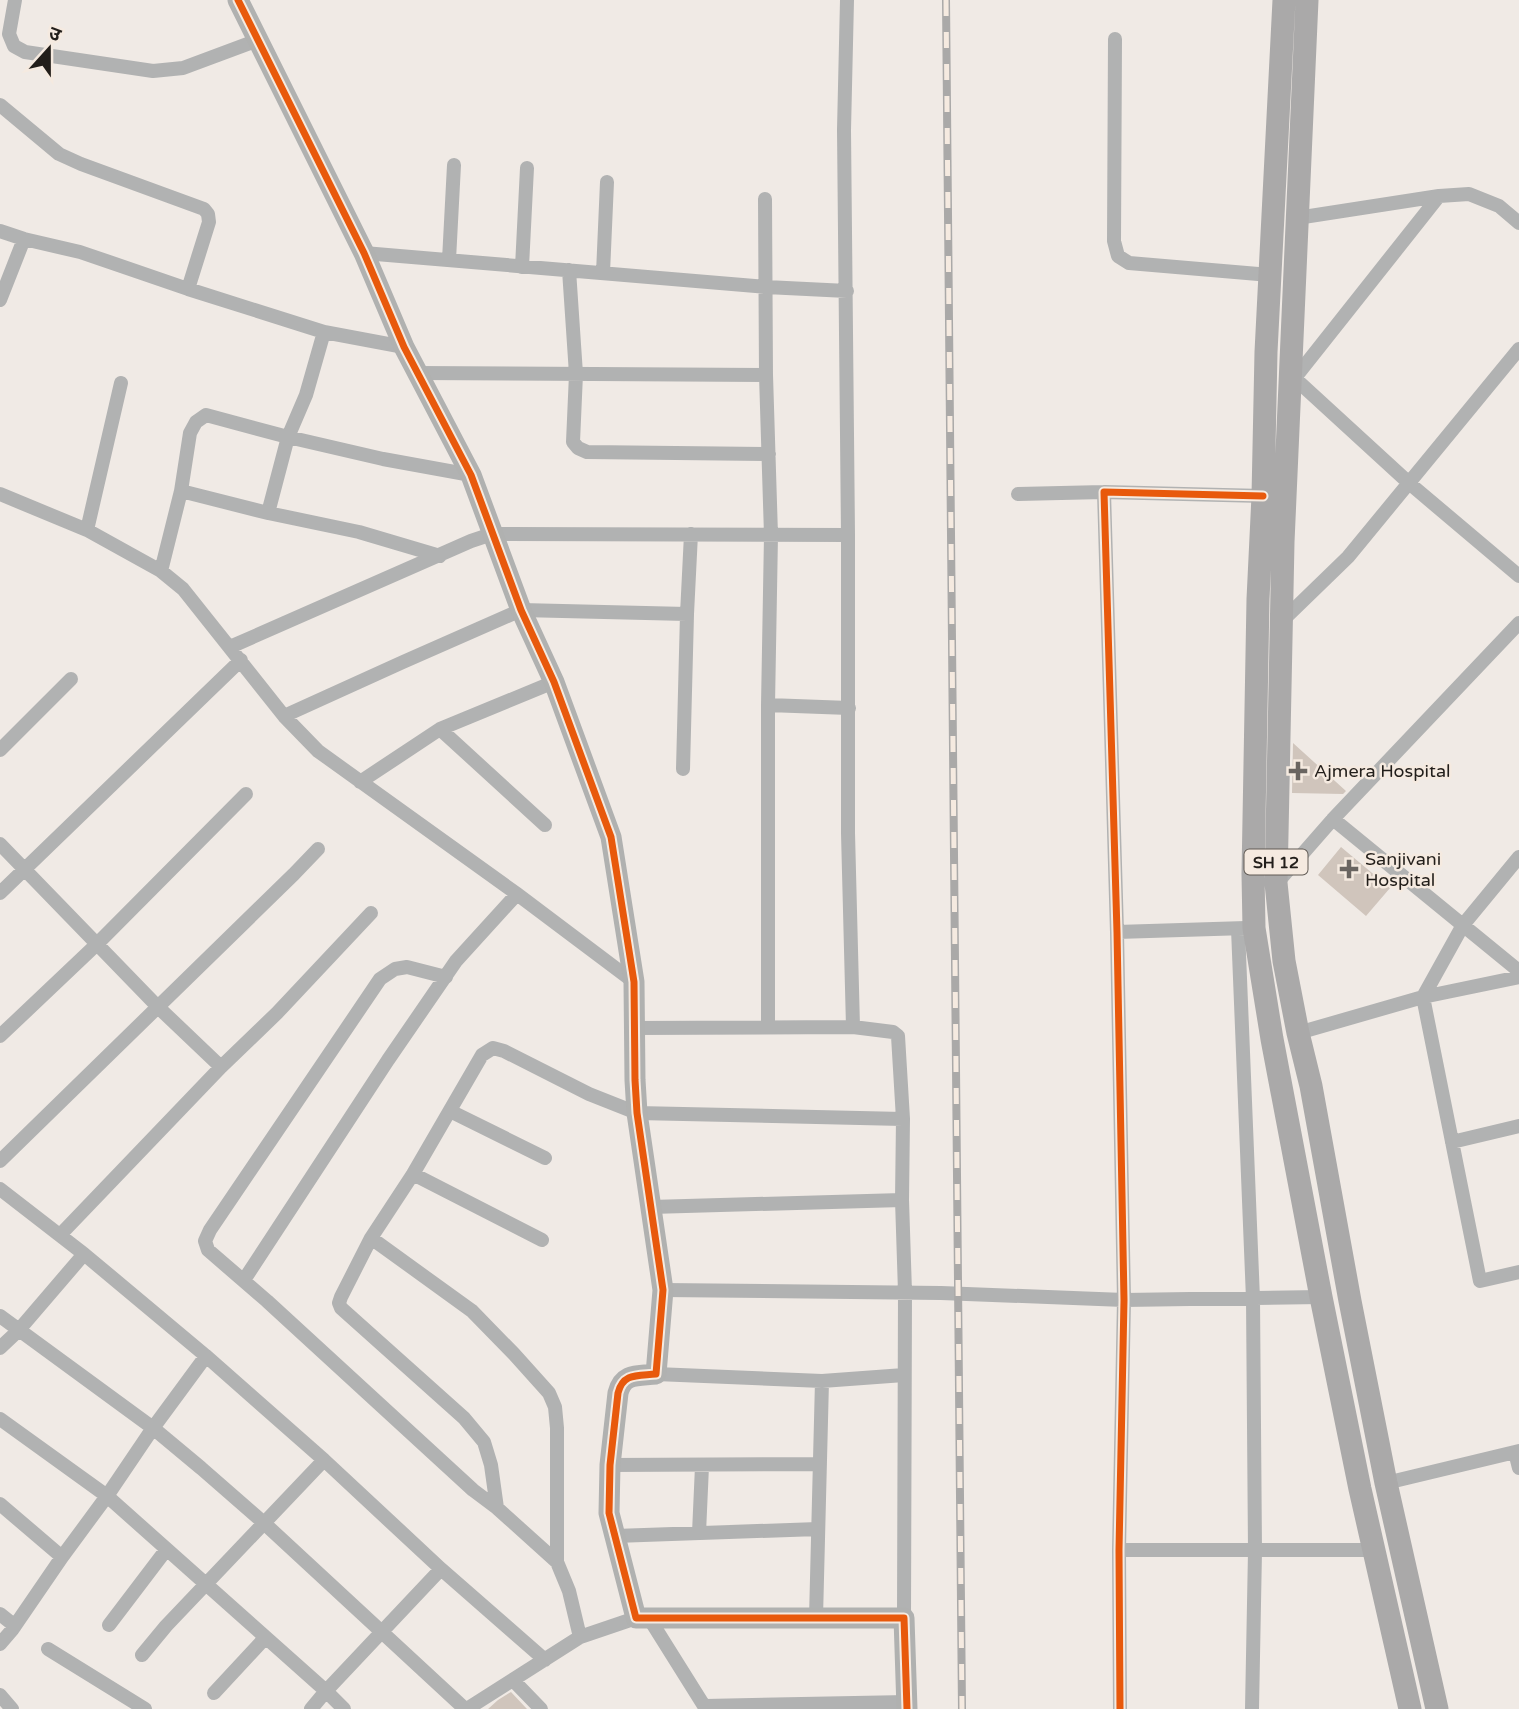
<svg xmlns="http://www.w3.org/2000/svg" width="1519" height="1709" font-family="'Varela Round','Noto Sans Devanagari',sans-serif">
<rect width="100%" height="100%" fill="#f0eae5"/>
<path fill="#d0c5bc" d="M 1293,743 L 1346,791 L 1343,794 L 1292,793 Z
M 1341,847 L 1390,888 L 1366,916 L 1318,875 Z
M 511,1692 L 527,1709 L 488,1709 L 498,1700 Z"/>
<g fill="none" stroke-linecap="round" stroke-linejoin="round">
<path stroke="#b1b2b2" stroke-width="14" d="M 15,0 L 9,34 L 14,46 L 25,52 L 153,71 L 183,68 L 258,40
M 847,0 L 844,130 L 848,535 L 848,833 L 853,1027
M 1115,39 L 1114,241 L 1118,256 L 1129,263 L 1270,275
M 0,105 L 59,154 L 81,164 L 204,209 L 208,214 L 209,222 L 188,289
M 765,199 L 766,375 L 771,535 L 768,705 L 768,1027
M 1297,218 L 1439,196 L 1469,194 L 1499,206 L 1519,223
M 0,231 L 24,239 L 80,252 L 188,289 L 324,332 L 404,347
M 364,253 L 766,287 L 847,291
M 449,260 L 454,165
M 522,267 L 527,168
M 569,270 L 576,374 L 573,442 L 578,448 L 587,452 L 769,454
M 603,273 L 607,182
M 0,300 L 24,239
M 418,373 L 766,375
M 1290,374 L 1409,483 L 1519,576
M 1294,379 L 1439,196
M 181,491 L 268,513 L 359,532 L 440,556
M 0,494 L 87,530 L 161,571 L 183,589 L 284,716 L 318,751 L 517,894 L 634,982
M 1018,494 L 1104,492
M 268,513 L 288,437 L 306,395 L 324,332
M 87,530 L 121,383
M 161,571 L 181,491 L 190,433 L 196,422 L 206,415 L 288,437 L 383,459 L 471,475
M 1281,622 L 1348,557 L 1519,349
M 230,647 L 471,541 L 492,534 L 848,535
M 768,705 L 849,708
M 284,716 L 403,662 L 521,610 L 687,614
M 440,729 L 545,825
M 0,750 L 71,679
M 683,769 L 687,614 L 691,534
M 360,782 L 440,729 L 554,682
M 1333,819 L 1519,971
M 0,844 L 158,1007 L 221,1067
M 1277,883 L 1333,819 L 1519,623
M 0,893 L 241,660
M 1238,929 L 1253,1299 L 1255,1551 L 1252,1709
M 1117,932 L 1246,928
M 446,977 L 407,967 L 395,969 L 380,979 L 210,1230 L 205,1241 L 208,1250 L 267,1301 L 473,1490 L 497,1508 L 557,1562 L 569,1591 L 580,1637
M 1423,997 L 1463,925 L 1519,857
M 1423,997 L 1519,977
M 635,1028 L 853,1027 L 893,1032 L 898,1036 L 903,1119 L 902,1200 L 905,1292 L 904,1618
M 1298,1033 L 1423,997 L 1480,1281 L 1519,1272
M 0,1036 L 97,944 L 246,794
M 450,1111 L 545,1158
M 1452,1142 L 1519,1126
M 0,1161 L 294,874 L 318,849
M 413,1174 L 542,1240
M 0,1189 L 84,1254 L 206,1356 L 324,1460 L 441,1569 L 545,1660
M 651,1207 L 902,1200
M 60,1235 L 221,1067 L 277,1013 L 371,913
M 371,1238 L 472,1311 L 514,1354 L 549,1393 L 555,1407 L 557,1428 L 557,1562
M 244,1280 L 388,1060 L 456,961 L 517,894
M 663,1290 L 941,1293 L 1124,1300 L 1321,1297
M 0,1316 L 153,1428 L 201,1468 L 264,1523 L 465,1709
M 0,1348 L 18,1331 L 84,1254
M 656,1374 L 822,1381 L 904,1375
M 0,1419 L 107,1496 L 326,1691 L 344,1709
M 1515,1452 L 1519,1468
M 610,1465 L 820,1464
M 1386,1483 L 1519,1451
M 0,1504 L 62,1557
M 497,1508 L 491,1465 L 484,1442 L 464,1418 L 341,1308 L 339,1303 L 341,1297 L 371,1238 L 413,1174 L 482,1055 L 493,1048 L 504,1051 L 589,1094 L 637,1113 L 903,1119
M 699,1533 L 702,1466
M 615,1536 L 818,1529
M 1119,1550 L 1375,1550
M 0,1614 L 15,1626
M 649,1618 L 706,1709
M 816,1618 L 822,1381
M 109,1625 L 166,1550
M 0,1644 L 12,1630 L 62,1557 L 107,1496 L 153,1428 L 206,1356
M 48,1649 L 145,1709
M 142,1655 L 166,1626 L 324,1460
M 513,1680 L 541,1709
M 214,1693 L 265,1638
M 0,1695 L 12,1709
M 705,1706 L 907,1702
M 311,1709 L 326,1691 L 441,1569
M 467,1709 L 580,1637 L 636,1618
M 1120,1709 L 1119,1550 L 1124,1300 L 1117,932 L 1104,492 L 1263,496"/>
<path stroke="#b0b1b0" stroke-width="21" d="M 238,0 L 364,253 L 404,347 L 471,475 L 521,610 L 554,682 L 611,837 L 634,982 L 635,1080 L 637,1113 L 663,1290 L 656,1374 C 637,1376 623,1373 618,1393 L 610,1465 L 609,1513 L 636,1618 L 904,1618 L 907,1709"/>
<path stroke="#aaa9a9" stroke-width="23" d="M 1284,0 L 1266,352 L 1263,496 L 1258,599 L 1253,874 L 1254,928 L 1272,1039 L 1321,1297 L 1360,1489 L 1410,1709
M 1307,0 L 1283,542 L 1276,883 L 1284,961 L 1298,1033 L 1311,1086 L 1350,1301 L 1386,1483 L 1437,1709"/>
<g stroke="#aaa9a8" stroke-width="8">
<path id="rail" d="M 946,0 L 962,1709"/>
</g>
<use href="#rail" stroke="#f5eae0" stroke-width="5" stroke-dasharray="16" stroke-linecap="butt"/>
<g stroke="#f5eae0" stroke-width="11">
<path id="cycleway" d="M 238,0 L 364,253 L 404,347 L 471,475 L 521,610 L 554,682 L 611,837 L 634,982 L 635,1080 L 637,1113 L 663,1290 L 656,1374 C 637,1376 623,1373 618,1393 L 610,1465 L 609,1513 L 636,1618 L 904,1618 L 907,1709
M 1120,1709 L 1119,1550 L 1124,1300 L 1117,932 L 1104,492 L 1263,496"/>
</g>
<use href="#cycleway" stroke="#e8590c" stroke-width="7"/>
</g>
<g fill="#6a6561" stroke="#f5eae0" stroke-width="2.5">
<path d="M1294.5 760.5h7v7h7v7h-7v7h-7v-7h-7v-7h7z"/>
<path d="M1345.5 858.5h7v7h7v7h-7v7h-7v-7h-7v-7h7z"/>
</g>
<g text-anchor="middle" stroke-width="5" stroke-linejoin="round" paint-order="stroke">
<rect fill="#f5eae0" stroke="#615b55" stroke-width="2" x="1244.5" y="849.5" width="63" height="25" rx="5"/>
<g font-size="16" font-weight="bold" fill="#221e1a">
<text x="1276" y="868">SH 12</text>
</g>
<g font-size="18" fill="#221e1a" stroke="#f5eae0" text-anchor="start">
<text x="1314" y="777">Ajmera Hospital</text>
<text x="1365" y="865">Sanjivani<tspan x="1365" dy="21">Hospital</tspan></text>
</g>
</g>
<g transform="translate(49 49) rotate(21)" stroke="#f5eae0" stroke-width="5" paint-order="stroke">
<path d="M0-5L12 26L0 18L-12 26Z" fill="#221e1a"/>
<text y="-10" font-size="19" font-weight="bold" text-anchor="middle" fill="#221e1a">उ</text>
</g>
</svg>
